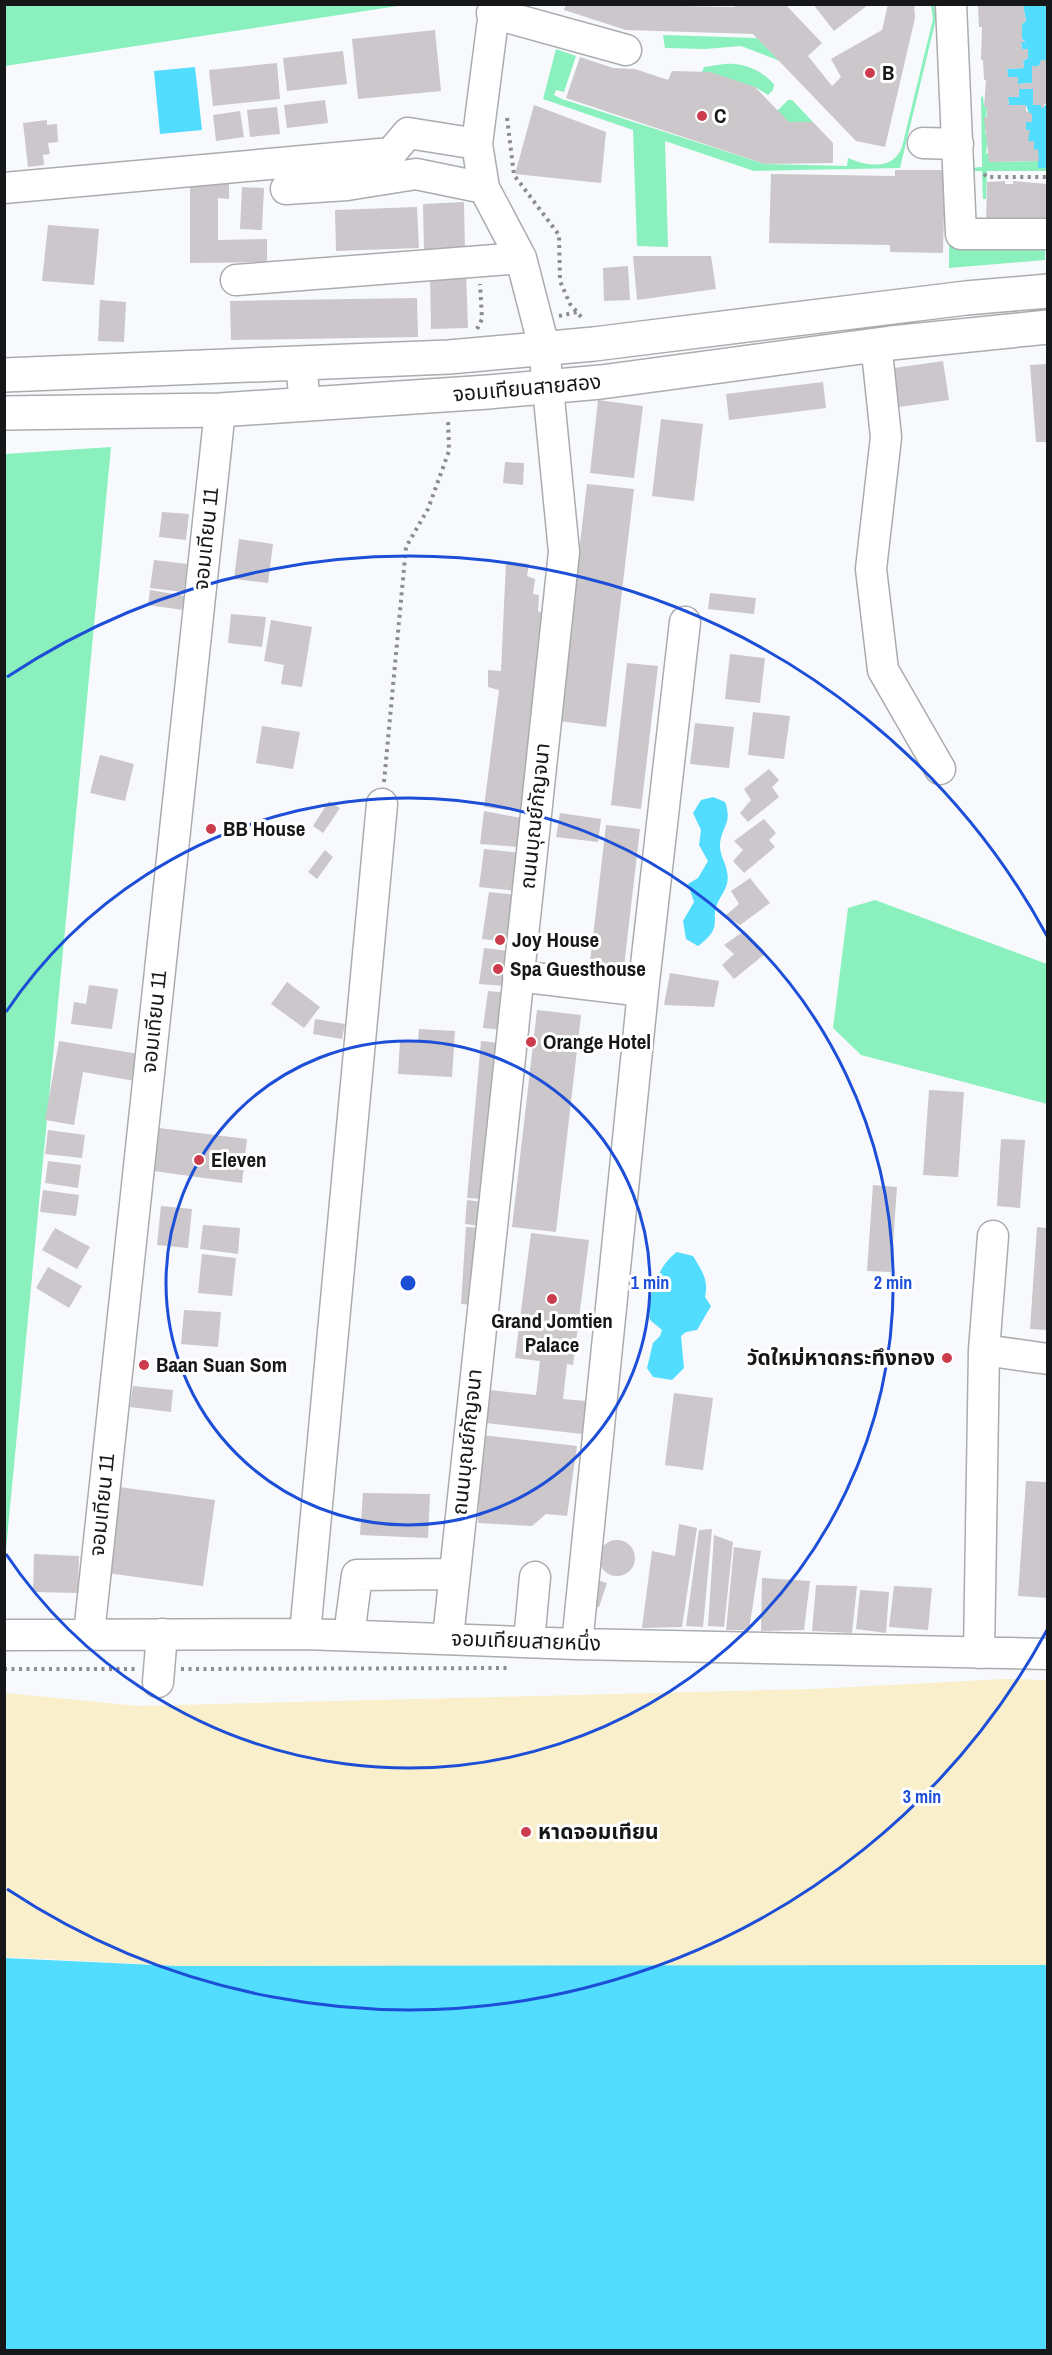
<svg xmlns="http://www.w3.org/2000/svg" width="1052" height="2355" font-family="'Archivo Narrow','Noto Sans Thai',sans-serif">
<rect width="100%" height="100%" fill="#f7f9fd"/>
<path fill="#8af1be" d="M 5,4 L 404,4 L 404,5 L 5,66 Z
M 931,5 L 934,5 L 936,19 L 900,168 L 754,171 L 665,141 L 668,247 L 637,246 L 633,130 L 543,99 L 556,49 L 576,56 L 564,92 L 556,90 L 554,95 L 562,99 L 765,164 L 847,166 L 848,158 C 867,166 893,171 902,147 L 933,19 Z
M 663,35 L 757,38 L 780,61 L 741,46 L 705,49 L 665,48 Z
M 724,64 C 743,62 761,70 774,84 L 773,90 L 768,95 L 755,87 L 702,72 L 704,67 Z
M 983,95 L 984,106 L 987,107 L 985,133 L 988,134 L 986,153 L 989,154 L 989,162 L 1039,161 L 1038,168 L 1048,168 L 1047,171 L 987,171 L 986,199 L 983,199 L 982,171 L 966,171 L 966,168 L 982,167 L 981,98 Z
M 788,100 L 792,100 L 813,122 L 789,122 L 777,111 Z
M 949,240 L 1045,241 L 1045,260 L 949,268 Z
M 111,447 L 5,1560 L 5,454 Z
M 875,900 L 1047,964 L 1047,1104 L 861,1055 L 833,1028 L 848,908 Z"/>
<path fill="#f9efca" d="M 1006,1679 L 1047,1680 L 1047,1965 L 177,1966 L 5,1957 L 5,1693 L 139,1706 L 814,1689 Z"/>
<path fill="#52dcfd" d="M 1023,5 L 1047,5 L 1047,60 L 1042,60 L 1039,66 L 1032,66 L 1032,83 L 1018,84 L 1018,77 L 1008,77 L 1007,69 L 1024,68 L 1023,61 L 1028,58 L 1028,49 L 1022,49 L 1021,42 L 1025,41 L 1022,39 L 1022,24 L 1026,21 Z
M 195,67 L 202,130 L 160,134 L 154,71 Z
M 1019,89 L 1033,89 L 1034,105 L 1041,105 L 1043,108 L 1047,103 L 1047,168 L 1038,168 L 1038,150 L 1034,150 L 1034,141 L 1028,141 L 1027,133 L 1030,131 L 1026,130 L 1026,122 L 1032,122 L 1026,105 L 1009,105 L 1008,97 L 1019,97 Z
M 713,797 L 725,802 C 733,825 721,825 720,846 C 720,856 726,863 727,872 C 730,885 723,892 718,902 C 709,921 725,926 698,946 L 686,939 L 683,921 L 694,902 L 688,884 L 698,878 L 708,861 L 699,845 L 701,830 L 693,813 L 701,800 Z
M 677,1252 L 693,1256 C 702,1271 709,1280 705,1297 L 711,1306 L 697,1330 L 686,1332 L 681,1336 L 684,1368 L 672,1380 L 653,1377 L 647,1368 L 653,1343 L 660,1336 L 662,1330 L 650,1320 C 647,1297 658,1265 677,1252 Z
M 4,1958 L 177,1966 L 1047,1965 L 1047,2350 L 5,2350 Z"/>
<path fill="#cbc7ca" d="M 566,4 L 734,7 L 737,4 L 785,4 L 822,43 L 808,56 L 832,86 L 841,77 L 831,59 L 882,30 L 888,4 L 914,4 L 915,18 L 885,147 L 856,141 L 753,34 L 626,30 L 564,10 Z
M 813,4 L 869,4 L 834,31 Z
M 1023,4 L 1026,21 L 1022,24 L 1022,39 L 1025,42 L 1021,42 L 1022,49 L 1028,49 L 1028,58 L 1023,61 L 1024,68 L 1007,69 L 1008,77 L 1018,77 L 1018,84 L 1032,83 L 1032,66 L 1039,66 L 1041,60 L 1047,60 L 1047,103 L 1044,104 L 1044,108 L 1041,108 L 1041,105 L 1033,105 L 1033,89 L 1019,89 L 1019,97 L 1008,97 L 1009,105 L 1026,105 L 1026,111 L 1032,114 L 1032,122 L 1026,122 L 1026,130 L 1030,130 L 1028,141 L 1034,141 L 1034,150 L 1038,149 L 1039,161 L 989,162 L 984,117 L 987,117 L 987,107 L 984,107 L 986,80 L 984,80 L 983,60 L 981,60 L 982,27 L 979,27 L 978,5 Z
M 435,30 L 441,91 L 358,99 L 352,39 Z
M 343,51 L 347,84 L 287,91 L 283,58 Z
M 580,57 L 613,68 L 635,69 L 668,80 L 672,71 L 710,72 L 755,87 L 789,122 L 813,122 L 833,143 L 833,163 L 765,164 L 566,98 Z
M 277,63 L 280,99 L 213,106 L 209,70 Z
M 325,100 L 328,123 L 287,128 L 284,105 Z
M 534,105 L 606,132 L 601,183 L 515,174 Z
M 277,107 L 280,134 L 250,137 L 247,110 Z
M 240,111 L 244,137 L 216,141 L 213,115 Z
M 47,120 L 47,125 L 57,124 L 58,142 L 48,143 L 50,154 L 43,155 L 44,165 L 28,167 L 23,123 Z
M 895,170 L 945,170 L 943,253 L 890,252 L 890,245 L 769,243 L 771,174 L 895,176 Z
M 229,176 L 229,199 L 218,198 L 218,240 L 267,239 L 267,262 L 190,263 L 190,177 Z
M 1005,181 L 1005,184 L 1013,184 L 1013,181 L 1047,184 L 1047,223 L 986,224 L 987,182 Z
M 242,187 L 264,188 L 262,230 L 240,229 Z
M 464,202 L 465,251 L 424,252 L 423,204 Z
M 417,207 L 419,248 L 336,251 L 335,210 Z
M 48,225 L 99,229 L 94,285 L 42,281 Z
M 633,256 L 711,256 L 716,289 L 637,300 Z
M 628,266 L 630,300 L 604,301 L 603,268 Z
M 466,271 L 468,328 L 431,329 L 430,272 Z
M 417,298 L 418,337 L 231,340 L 230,301 Z
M 100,300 L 126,302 L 124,342 L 98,341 Z
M 943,361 L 949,400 L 899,407 L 894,368 Z
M 1047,364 L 1047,442 L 1036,442 L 1030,365 Z
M 823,382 L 826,408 L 729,420 L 726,394 Z
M 598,400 L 643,406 L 634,478 L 590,473 Z
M 661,419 L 703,424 L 694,501 L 652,496 Z
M 505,462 L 524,463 L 523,485 L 503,483 Z
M 587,484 L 634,489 L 606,727 L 559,721 Z
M 162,512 L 189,514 L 186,540 L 159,537 Z
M 239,539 L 273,544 L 268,583 L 234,579 Z
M 154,560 L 187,564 L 184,592 L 150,588 Z
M 506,561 L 529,564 L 527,576 L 535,579 L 533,594 L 539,595 L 538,611 L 544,614 L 534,691 L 523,812 L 484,807 L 499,690 L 488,687 L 488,670 L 501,671 Z
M 150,590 L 185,596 L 183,610 L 148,605 Z
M 710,593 L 756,598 L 754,614 L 708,609 Z
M 231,614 L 266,617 L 262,647 L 228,643 Z
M 271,620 L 312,627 L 302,687 L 281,684 L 284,665 L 264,661 Z
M 730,654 L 765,658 L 760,703 L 725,699 Z
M 627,663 L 658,666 L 641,809 L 611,805 Z
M 753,712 L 790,716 L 784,759 L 748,755 Z
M 695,723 L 734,727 L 729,768 L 690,764 Z
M 262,726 L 300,732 L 293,769 L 256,763 Z
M 100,755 L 134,764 L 125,801 L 90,793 Z
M 769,769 L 779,780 L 772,787 L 779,797 L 748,822 L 740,813 L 751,800 L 744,789 Z
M 329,801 L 340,808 L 323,833 L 313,826 Z
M 484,811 L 521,818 L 518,847 L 480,844 Z
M 560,813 L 601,819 L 598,842 L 556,837 Z
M 764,819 L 776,833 L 769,840 L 775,847 L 744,873 L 733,861 L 743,850 L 734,841 Z
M 606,825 L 640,829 L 623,975 L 589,971 Z
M 484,849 L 521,853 L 516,891 L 479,887 Z
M 325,850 L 333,857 L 317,879 L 308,872 Z
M 750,878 L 770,903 L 740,925 L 725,916 L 739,904 L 731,891 Z
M 489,892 L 516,895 L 510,942 L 482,939 Z
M 744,931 L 765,954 L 734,979 L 722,965 L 734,954 L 724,945 Z
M 484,948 L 509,951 L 506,986 L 479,984 Z
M 670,973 L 719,981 L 714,1007 L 664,1005 Z
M 287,982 L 320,1007 L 304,1028 L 271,1004 Z
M 89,985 L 118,989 L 112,1029 L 71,1024 L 74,1002 L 86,1004 Z
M 488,991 L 508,993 L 504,1030 L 483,1028 Z
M 537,1010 L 581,1015 L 556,1232 L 512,1227 Z
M 315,1019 L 345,1024 L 342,1039 L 313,1034 Z
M 419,1029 L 455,1031 L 452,1077 L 398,1074 L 400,1041 L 418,1042 Z
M 59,1041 L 139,1054 L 135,1081 L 83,1072 L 74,1125 L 45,1120 Z
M 481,1041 L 500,1043 L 485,1199 L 467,1198 Z
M 929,1090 L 964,1092 L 958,1177 L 923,1175 Z
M 159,1128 L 247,1139 L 242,1183 L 153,1171 Z
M 48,1130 L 85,1135 L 82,1158 L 45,1154 Z
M 1001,1139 L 1025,1140 L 1020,1208 L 997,1206 Z
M 48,1161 L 81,1165 L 78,1188 L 45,1183 Z
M 873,1185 L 897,1187 L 891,1272 L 867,1271 Z
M 43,1190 L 79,1195 L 76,1216 L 40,1212 Z
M 467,1200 L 483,1202 L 482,1226 L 465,1224 Z
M 161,1206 L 192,1209 L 188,1248 L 157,1245 Z
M 203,1225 L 240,1228 L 238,1254 L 200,1249 Z
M 466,1227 L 481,1228 L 476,1305 L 461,1304 Z
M 1037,1227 L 1047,1228 L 1047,1330 L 1030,1329 Z
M 55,1228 L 90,1247 L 77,1269 L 42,1250 Z
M 531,1233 L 589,1240 L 573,1365 L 567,1364 L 563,1399 L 586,1401 L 582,1434 L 486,1423 L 490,1390 L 536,1395 L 540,1361 L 515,1358 Z
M 202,1254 L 236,1258 L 232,1296 L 198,1293 Z
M 48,1267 L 82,1286 L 69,1308 L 36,1288 Z
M 184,1310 L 221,1312 L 218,1347 L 181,1344 Z
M 133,1386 L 173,1390 L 171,1412 L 130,1407 Z
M 674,1393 L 713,1398 L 703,1470 L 665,1465 Z
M 482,1435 L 577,1446 L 567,1516 L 546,1514 L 532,1526 L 478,1523 Z
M 1026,1481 L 1047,1482 L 1047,1598 L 1018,1596 Z
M 119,1487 L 215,1500 L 203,1586 L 107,1573 Z
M 363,1493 L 430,1494 L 428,1538 L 360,1535 Z
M 679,1524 L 697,1528 L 682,1627 L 642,1628 L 652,1551 L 675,1556 Z
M 712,1529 L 703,1627 L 686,1626 L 699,1530 Z
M 714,1535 L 733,1542 L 724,1627 L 708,1626 Z
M599 1558a18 18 0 1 1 36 0a18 18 0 1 1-36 0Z
M 734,1547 L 761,1551 L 749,1630 L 726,1630 Z
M 34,1554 L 79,1556 L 78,1593 L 33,1592 Z
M 591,1578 L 607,1583 L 599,1607 L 587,1607 Z
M 762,1578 L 810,1581 L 804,1630 L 761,1631 Z
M 816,1585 L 857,1586 L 852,1633 L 812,1631 Z
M 894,1586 L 932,1588 L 928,1630 L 889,1627 Z
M 860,1590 L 889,1592 L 886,1633 L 856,1629 Z"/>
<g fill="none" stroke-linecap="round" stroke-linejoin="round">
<g stroke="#aaacaf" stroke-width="33">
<path id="minor" d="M 951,4 L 961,234 L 1048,234
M 492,13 L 626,50
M 923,143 L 958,144
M 4,188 L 391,153 L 408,133 L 477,144
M 286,189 L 347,185 L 416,174 L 484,188
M 236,280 L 521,258
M 872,346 L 878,361 L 886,437 L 871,569 L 883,670 L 940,769
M 301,362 L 305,405
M 518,976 L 643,991
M 984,1350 L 1048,1359
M 89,1634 L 220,410
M 305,1634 L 382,804
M 4,1635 L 305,1634 L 577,1644 L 1048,1654
M 349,1635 L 357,1575 L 453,1574
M 448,1638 L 564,552 L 544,347 L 521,258 L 484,188 L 477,144 L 495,4
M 529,1641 L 535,1577
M 577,1644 L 643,991 L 685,622
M 979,1653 L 984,1350 L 993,1236
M 158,1682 L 162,1634"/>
</g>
<g stroke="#aaacaf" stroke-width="36">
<path id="major" d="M 4,375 L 449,357 L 594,344 L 966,298 L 1048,291
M 4,413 L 220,410 L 488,392 L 601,382 L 891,343 L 1048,327"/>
</g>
<path stroke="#8b8c8f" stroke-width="4" stroke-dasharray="3 4.5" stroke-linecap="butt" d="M 507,118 L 514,175 L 559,235 L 560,281 L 570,304 L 583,319
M 984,174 L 987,177 L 1048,177
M 559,316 L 577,312
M 477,329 L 482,319 L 480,284
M 384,782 L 406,547 L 428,509 L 449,451 L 448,419
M 4,1669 L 135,1669
M 181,1669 L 507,1668"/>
<use href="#minor" stroke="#fff" stroke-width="30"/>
<use href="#major" stroke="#fff" stroke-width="33"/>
</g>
<g fill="none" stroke="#1d4ed8" stroke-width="3">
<circle cx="408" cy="1283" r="242"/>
<path d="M6 1012A485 485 0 1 1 6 1554"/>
<path d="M1047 1630A727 727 0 0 1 7 1889M7 677A727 727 0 0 1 1047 936"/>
</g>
<g fill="#cc3c4c" stroke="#fff" stroke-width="2">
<circle cx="870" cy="73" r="6"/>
<circle cx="702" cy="116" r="6"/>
<circle cx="211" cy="829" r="6"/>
<circle cx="500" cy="940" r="6"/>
<circle cx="498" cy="969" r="6"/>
<circle cx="531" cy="1042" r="6"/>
<circle cx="199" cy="1160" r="6"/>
<circle cx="552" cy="1299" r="6"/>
<circle cx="947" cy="1358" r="6"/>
<circle cx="144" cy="1365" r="6"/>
<circle cx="526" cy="1832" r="6"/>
</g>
<g text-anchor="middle" stroke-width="6" stroke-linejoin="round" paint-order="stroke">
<g font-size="21" font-weight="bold" fill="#161718" stroke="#fff" text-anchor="start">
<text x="882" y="80">B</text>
<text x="714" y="123">C</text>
<text x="223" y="836">BB House</text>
<text x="512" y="947">Joy House</text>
<text x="510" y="976">Spa Guesthouse</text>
<text x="543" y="1049">Orange Hotel</text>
<text x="211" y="1167">Eleven</text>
<text x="552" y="1328" text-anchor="middle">Grand Jomtien<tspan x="552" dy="24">Palace</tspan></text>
<text x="935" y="1365" text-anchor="end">วัดใหม่หาดกระทึงทอง</text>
<text x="156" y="1372">Baan Suan Som</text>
<text x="538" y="1839">หาดจอมเทียน</text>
</g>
<g font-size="21" fill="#161718" stroke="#fff">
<text transform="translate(527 388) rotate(-5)" y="7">จอมเทียนสายสอง</text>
<text transform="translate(206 539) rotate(-84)" y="7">จอมเทียน 11</text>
<text transform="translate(535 816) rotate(-84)" y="7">ถนนบุณย์กัญจนา</text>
<text transform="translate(154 1022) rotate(-84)" y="7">จอมเทียน 11</text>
<text transform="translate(467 1442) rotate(-84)" y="7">ถนนบุณย์กัญจนา</text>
<text transform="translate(102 1505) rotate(-84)" y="7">จอมเทียน 11</text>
<text transform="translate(526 1641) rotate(2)" y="7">จอมเทียนสายหนึ่ง</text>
</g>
</g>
<circle cx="408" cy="1283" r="9" fill="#1d4ed8" stroke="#fff" stroke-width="3"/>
<g font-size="18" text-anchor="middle" font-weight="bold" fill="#1d4ed8" stroke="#fff" stroke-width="6" stroke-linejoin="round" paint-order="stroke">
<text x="650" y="1289">1 min</text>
<text x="893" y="1289">2 min</text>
<text x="922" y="1803">3 min</text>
</g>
<rect width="1052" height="2355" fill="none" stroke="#161718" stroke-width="12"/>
</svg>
